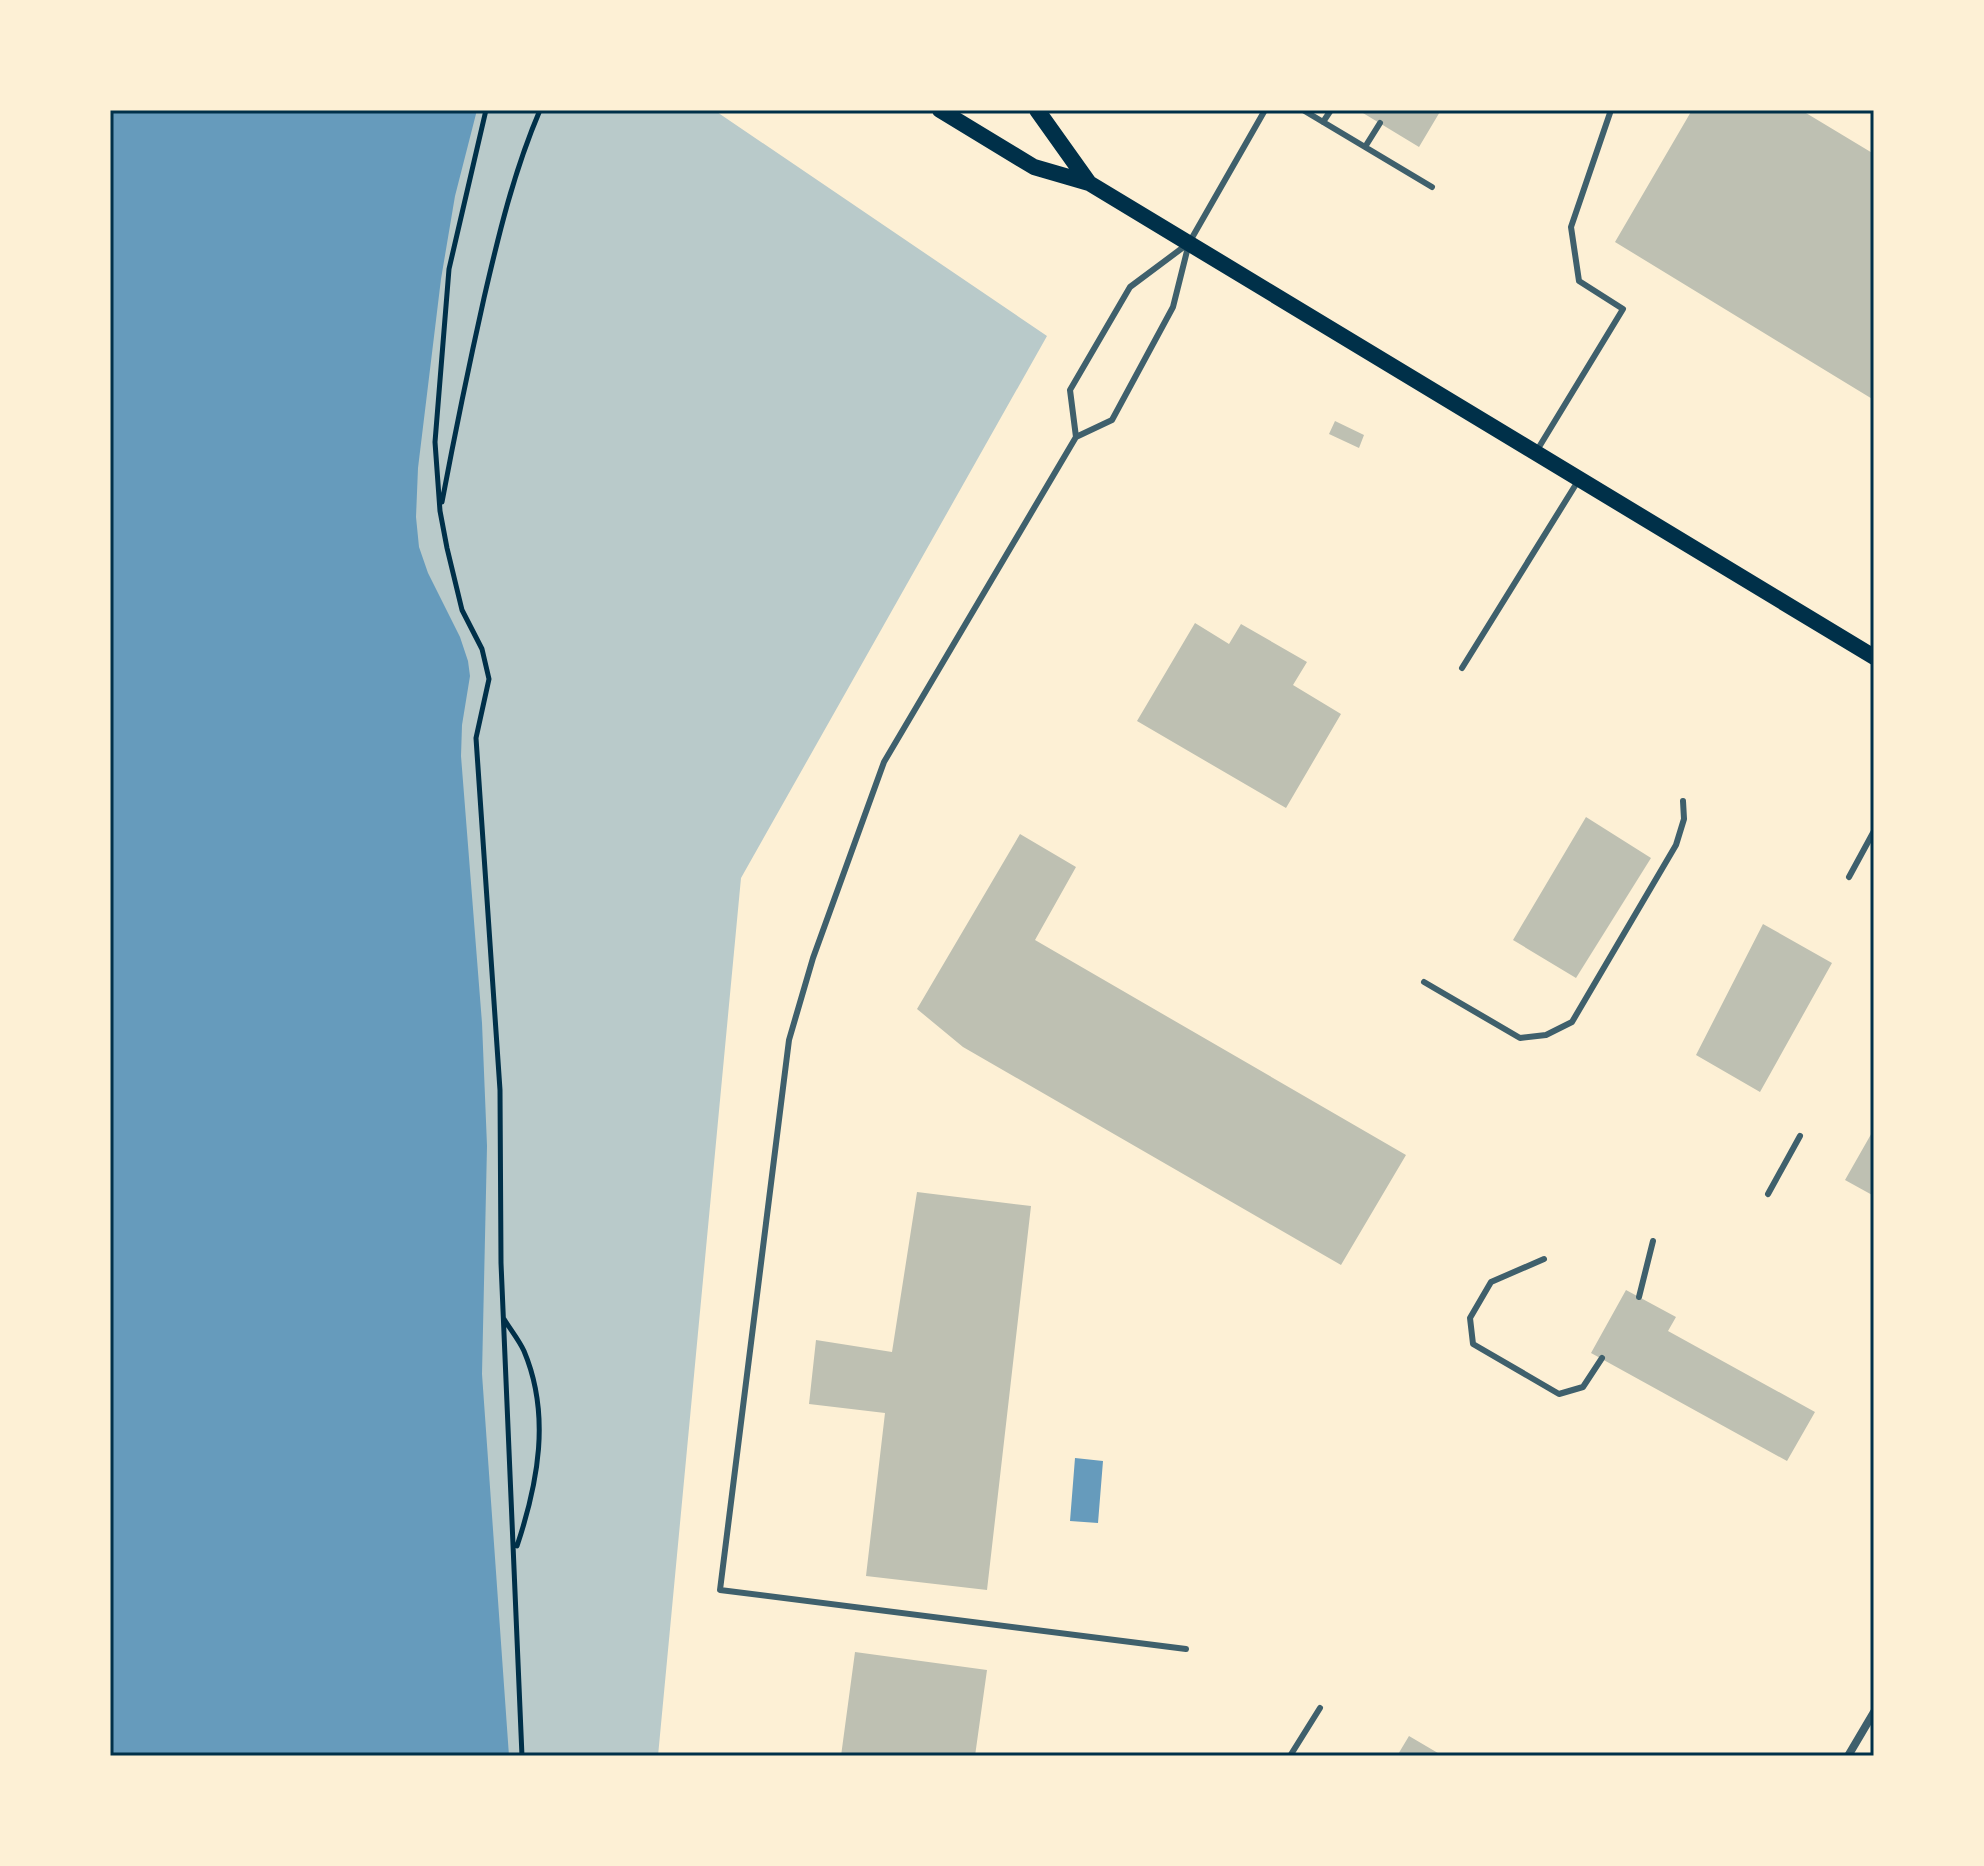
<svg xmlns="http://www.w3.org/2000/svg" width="1984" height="1866" font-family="'DM Sans',sans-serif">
<rect width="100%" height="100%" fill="#fdf0d5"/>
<path fill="#b9caca" d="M 110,110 L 714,110 L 1047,336 L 741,878 L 658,1756 L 110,1756 Z"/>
<path fill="#669bbc" d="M 110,110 L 477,110 L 455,196 L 441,279 L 418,468 L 416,517 L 419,547 L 428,573 L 460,637 L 468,661 L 470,676 L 462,725 L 461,756 L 482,1023 L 487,1146 L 482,1374 L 509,1756 L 110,1756 Z
M 1075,1458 L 1103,1461 L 1098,1523 L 1070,1521 Z"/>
<path fill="#bec0b2" d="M 1358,110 L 1441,110 L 1419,147 Z
M 1692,110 L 1801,110 L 1874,154 L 1874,400 L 1615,242 Z
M 1335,421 L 1364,435 L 1359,448 L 1329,434 Z
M 1195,623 L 1229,644 L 1241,624 L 1307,662 L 1293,685 L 1341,714 L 1286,808 L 1137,721 Z
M 1586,817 L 1651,858 L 1576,978 L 1513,940 Z
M 1020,834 L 1076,867 L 1035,940 L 1406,1155 L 1341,1265 L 963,1047 L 917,1009 Z
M 1763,924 L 1832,963 L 1760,1092 L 1696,1055 Z
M 1874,1129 L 1874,1196 L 1845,1180 Z
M 917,1192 L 1031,1206 L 987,1590 L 866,1576 L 885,1413 L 809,1404 L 816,1340 L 892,1352 Z
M 1626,1290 L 1676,1317 L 1668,1331 L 1815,1412 L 1787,1461 L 1591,1353 Z
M 855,1652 L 987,1670 L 975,1756 L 841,1756 Z
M 1409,1736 L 1443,1756 L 1397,1756 Z"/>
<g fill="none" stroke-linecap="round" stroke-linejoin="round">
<path stroke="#003049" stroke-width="5" d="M 486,110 L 449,269 L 435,442 L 440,511 L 447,548 L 462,610 L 482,649 L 489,679 L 476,738 L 500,1090 L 501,1263 L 522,1756
M 442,502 C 455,433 469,365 484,298 C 499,233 514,171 540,110
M 504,1319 C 510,1329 519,1340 524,1351 C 551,1415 538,1483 517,1546"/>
<path stroke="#3f606c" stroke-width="6" d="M 1303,110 L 1432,187
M 1323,122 L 1331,110
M 1365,147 L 1380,123
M 1189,243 L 1265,110
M 1076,437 L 1070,390 L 1130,287 L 1189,243 L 1173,307 L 1112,420 L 1076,437 L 884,762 L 813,958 L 789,1040 L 720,1590 L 1186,1649
M 1536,452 L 1623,309 L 1579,281 L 1571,227 L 1611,110
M 1462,668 L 1578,481
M 1849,877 L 1874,831
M 1424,982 L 1520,1038 L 1546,1035 L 1572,1022 L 1676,845 L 1684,819 L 1683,801
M 1768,1194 L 1800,1136
M 1544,1259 L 1491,1282 L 1470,1318 L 1473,1344 L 1559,1394 L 1583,1387 L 1602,1358
M 1639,1297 L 1653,1241
M 1290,1756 L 1320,1708"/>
<path stroke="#3f606c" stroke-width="8" d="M 1848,1756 L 1874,1712"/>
<path stroke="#003049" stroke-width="16" d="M 940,110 L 1034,167 L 1089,183 L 1874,657
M 1037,110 L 1089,183"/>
</g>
<rect width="1984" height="1866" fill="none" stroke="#fdf0d5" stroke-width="224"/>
<rect x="112" y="112" width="1760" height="1642" fill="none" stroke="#003049" stroke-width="3"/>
</svg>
